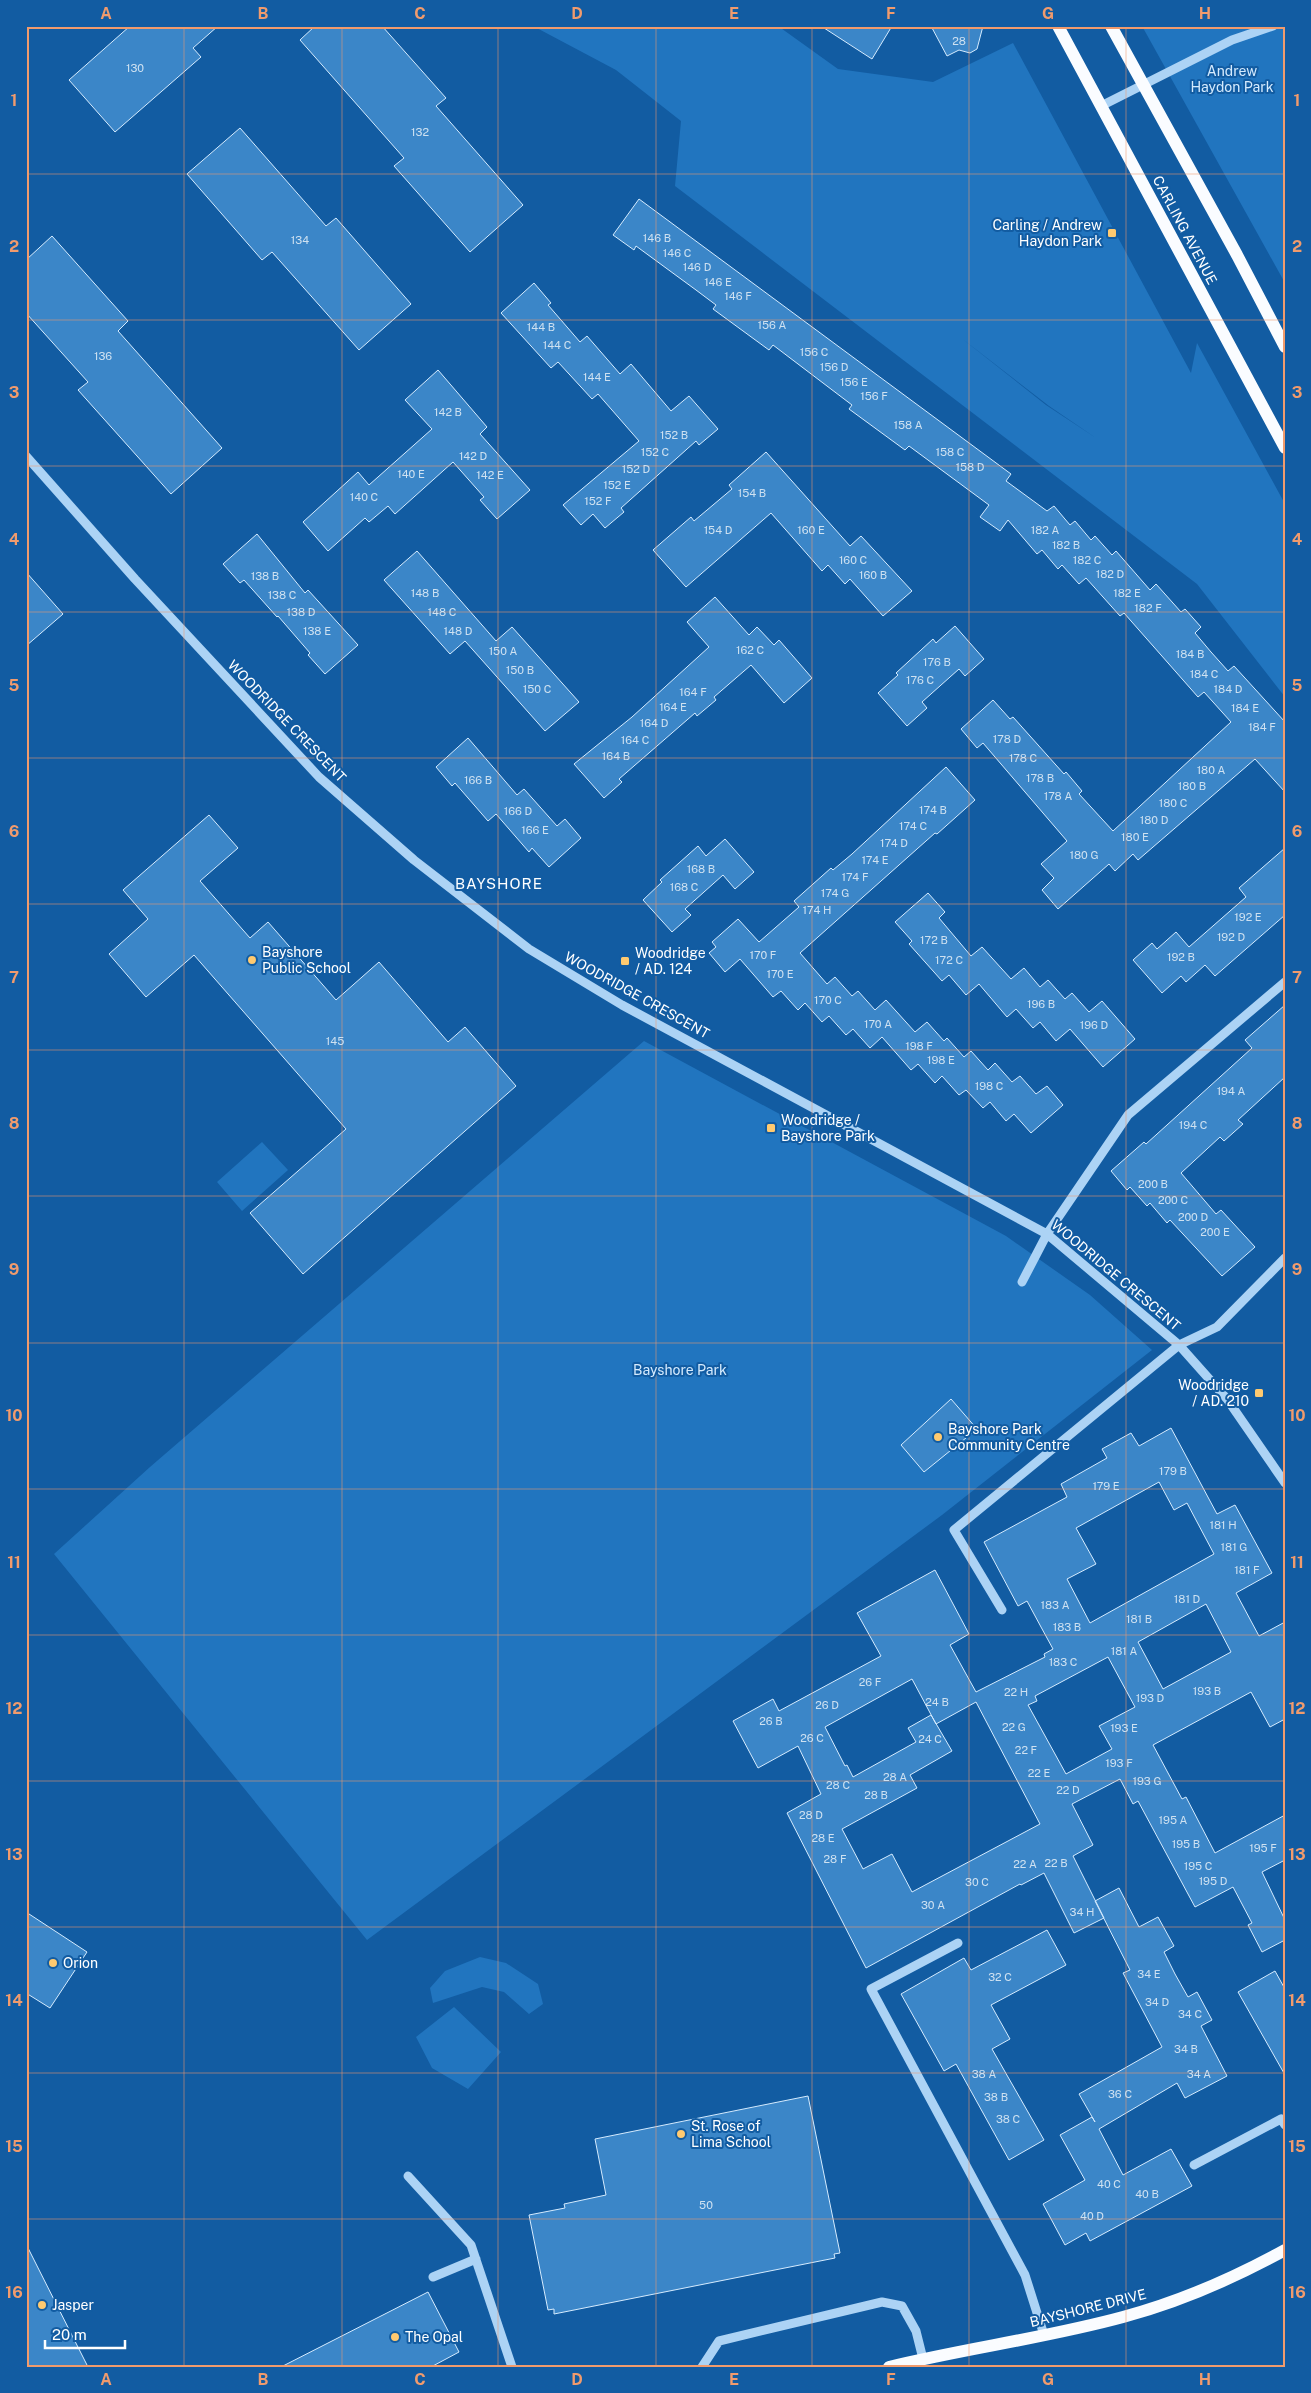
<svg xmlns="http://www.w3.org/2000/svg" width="1311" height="2393" font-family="'Public Sans',sans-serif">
<rect width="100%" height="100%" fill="#125ca2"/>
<path fill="#2175bf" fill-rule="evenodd" d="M 533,26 L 778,26 L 838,69 L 933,82 L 1013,43 L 1191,373 L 1197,343 L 1285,504 L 1285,697 L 1197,584 L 675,186 L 681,121 L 616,70 ZM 960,337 L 1049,406 L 1096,438 L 1046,405 Z
M 1142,26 L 1285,26 L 1285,283 Z
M 644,1041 L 1006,1236 L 1090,1295 L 1152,1350 L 942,1515 L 367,1940 L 54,1554 L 150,1467 Z
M 262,1142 L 288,1170 L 242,1211 L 217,1182 Z
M 480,1957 L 506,1963 L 538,1984 L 543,2004 L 529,2014 L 504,1992 L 482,1987 L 433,2003 L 430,1988 L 445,1971 Z
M 454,2007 L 501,2052 L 468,2089 L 432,2068 L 416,2037 Z"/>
<path fill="#3b86c8" stroke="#d5ebfe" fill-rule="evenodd" d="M 130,26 L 218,26 L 193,48 L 201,57 L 115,132 L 69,80 Z
M 315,26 L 382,26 L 446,98 L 436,106 L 523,205 L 470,252 L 394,166 L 404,158 L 300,40 Z
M 821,26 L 892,26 L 872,59 Z
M 931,26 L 983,26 L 977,49 L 970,53 L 959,50 L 947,56 Z
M 240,128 L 326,226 L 336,218 L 411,304 L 359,350 L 272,252 L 262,260 L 187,174 Z
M 639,199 L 1011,474 L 1006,481 L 1047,511 L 1054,506 L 1070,525 L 1075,521 L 1091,540 L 1095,536 L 1112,555 L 1116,551 L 1150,590 L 1156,584 L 1181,612 L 1185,609 L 1201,627 L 1195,633 L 1211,652 L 1228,671 L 1234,666 L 1285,722 L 1285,792 L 1255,759 L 1138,860 L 1133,854 L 1115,871 L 1109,864 L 1058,909 L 1042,890 L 1054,878 L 1041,864 L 1067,841 L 983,743 L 977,748 L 961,729 L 993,700 L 1010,719 L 1013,717 L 1064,774 L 1066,772 L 1082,791 L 1079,794 L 1113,831 L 1231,722 L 1204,692 L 1198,697 L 1124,613 L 1120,616 L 1086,578 L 1079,584 L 1062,565 L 1058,569 L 1042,550 L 1037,554 L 1008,520 L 1000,531 L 980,517 L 989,505 L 909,446 L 905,450 L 849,409 L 852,405 L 773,345 L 769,350 L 713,309 L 716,305 L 696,290 L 636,246 L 634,250 L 613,235 Z
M 52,236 L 128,321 L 118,331 L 222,448 L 171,494 L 78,390 L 88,382 L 26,313 L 26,260 Z
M 534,283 L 551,303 L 548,305 L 580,342 L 587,336 L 620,374 L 631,364 L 671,411 L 689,396 L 718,429 L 699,445 L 696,441 L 677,458 L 621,508 L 624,512 L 605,528 L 593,514 L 581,525 L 563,505 L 639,441 L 598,394 L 592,399 L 558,362 L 551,368 L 501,313 Z
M 438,370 L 487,427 L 480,434 L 530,490 L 497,519 L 480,500 L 484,497 L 453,462 L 395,514 L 388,506 L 369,522 L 365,518 L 328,551 L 303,522 L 358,472 L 369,485 L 432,429 L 405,400 Z
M 766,452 L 850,546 L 861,536 L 912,591 L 883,616 L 850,579 L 845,584 L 828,565 L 822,571 L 771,513 L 686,587 L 653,550 L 691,517 L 694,521 L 732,489 L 729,485 Z
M 257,534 L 305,593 L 308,590 L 358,645 L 325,674 L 308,655 L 310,653 L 278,616 L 277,617 L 244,580 L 240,583 L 223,564 Z
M 417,551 L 496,641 L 512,627 L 579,702 L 545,731 L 465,641 L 450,654 L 384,580 Z
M 26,572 L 63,614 L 26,646 Z
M 715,597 L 749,635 L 757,627 L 774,645 L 779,640 L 812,678 L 784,703 L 751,665 L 714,697 L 716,700 L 697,716 L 695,713 L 619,779 L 622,782 L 604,798 L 574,764 L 632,717 L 709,647 L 687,622 Z
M 955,626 L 984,659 L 965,676 L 959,669 L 922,702 L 927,708 L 907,726 L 878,693 L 898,675 L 896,673 L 933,639 L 936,643 Z
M 468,738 L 517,795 L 524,789 L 557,826 L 565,819 L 581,838 L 549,867 L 532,848 L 529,852 L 496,814 L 488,821 L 455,783 L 452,786 L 436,767 Z
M 946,767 L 975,800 L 937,834 L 935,833 L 800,953 L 827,984 L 835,977 L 852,996 L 858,991 L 875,1010 L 886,1000 L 915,1032 L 927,1022 L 944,1041 L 947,1038 L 964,1057 L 971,1051 L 988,1070 L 995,1063 L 1012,1082 L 1020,1076 L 1036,1094 L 1047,1086 L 1063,1105 L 1031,1133 L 1014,1114 L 1006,1121 L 990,1102 L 983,1108 L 966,1090 L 959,1095 L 942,1076 L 935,1083 L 918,1064 L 911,1070 L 882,1037 L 870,1048 L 853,1029 L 846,1035 L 829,1016 L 822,1022 L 805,1003 L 798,1010 L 781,991 L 773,997 L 740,959 L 725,972 L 709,953 L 716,947 L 712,942 L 738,919 L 759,942 L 799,907 L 794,901 L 831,868 L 833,870 L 852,854 Z
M 209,815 L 238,848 L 200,881 L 250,938 L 268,922 L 336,1000 L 379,962 L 448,1042 L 465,1027 L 516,1086 L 303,1274 L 250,1213 L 346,1129 L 194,955 L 146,997 L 109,954 L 148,919 L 123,890 Z
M 725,839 L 754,872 L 735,889 L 723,875 L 685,909 L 691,915 L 672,932 L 643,900 L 662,882 L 660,880 L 698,846 L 706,856 Z
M 1285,848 L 1285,915 L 1215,976 L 1205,965 L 1186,982 L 1181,976 L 1162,993 L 1133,960 L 1152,943 L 1157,949 L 1176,932 L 1189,947 L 1246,897 L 1239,888 Z
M 928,893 L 945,912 L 939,918 L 971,956 L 982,947 L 1011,979 L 1024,968 L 1040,987 L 1048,980 L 1065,999 L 1072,993 L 1089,1012 L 1102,1001 L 1135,1039 L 1103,1067 L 1070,1029 L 1056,1041 L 1040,1022 L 1033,1028 L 1016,1009 L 1007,1017 L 979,984 L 966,995 L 949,975 L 942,981 L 909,944 L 912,941 L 895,922 Z
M 1285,1005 L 1285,1077 L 1238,1120 L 1243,1124 L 1224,1141 L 1220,1137 L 1181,1173 L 1216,1214 L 1221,1210 L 1255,1247 L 1222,1276 L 1170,1220 L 1167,1223 L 1150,1203 L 1147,1206 L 1130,1187 L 1127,1190 L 1111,1171 L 1144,1142 L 1146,1144 L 1252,1048 L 1245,1040 Z
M 951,1399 L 977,1429 L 924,1472 L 901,1445 Z
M 1171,1428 L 1217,1514 L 1235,1505 L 1272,1573 L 1236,1593 L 1259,1636 L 1285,1622 L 1285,1719 L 1270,1727 L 1251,1692 L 1153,1745 L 1182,1799 L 1186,1797 L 1215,1853 L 1285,1815 L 1285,1860 L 1262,1872 L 1285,1920 L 1285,1940 L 1262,1952 L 1248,1925 L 1252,1923 L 1233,1887 L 1195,1907 L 1138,1801 L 1133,1804 L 1120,1779 L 1072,1804 L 1093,1845 L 1073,1856 L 1104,1918 L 1074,1933 L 1044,1873 L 1021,1885 L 1020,1884 L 866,1968 L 787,1813 L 821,1794 L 798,1746 L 758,1768 L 733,1721 L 773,1699 L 779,1711 L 881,1656 L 857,1613 L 935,1570 L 969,1634 L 950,1645 L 976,1692 L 1045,1657 L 1044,1654 L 1053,1649 L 1041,1627 L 1027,1601 L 1018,1606 L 984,1542 L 1067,1497 L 1061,1484 L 1107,1458 L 1102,1449 L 1131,1433 L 1139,1446 ZM 1159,1482 L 1174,1510 L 1187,1503 L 1214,1554 L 1090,1623 L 1067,1579 L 1096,1564 L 1076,1528 ZM 1206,1604 L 1231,1652 L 1163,1689 L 1138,1642 ZM 1108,1657 L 1135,1707 L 1099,1726 L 1112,1749 L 1066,1774 L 1028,1705 L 1037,1701 L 1035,1696 ZM 912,1679 L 936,1724 L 976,1702 L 1040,1824 L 912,1892 L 892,1854 L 863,1869 L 842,1829 L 917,1788 L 910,1775 L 952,1751 L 931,1715 L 908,1728 L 916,1742 L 853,1777 L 847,1765 L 845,1766 L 825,1727 Z
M 1119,1888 L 1139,1927 L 1158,1917 L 1174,1946 L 1164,1952 L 1175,1974 L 1188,1997 L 1197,1992 L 1212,2020 L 1201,2026 L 1227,2076 L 1185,2098 L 1177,2083 L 1099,2129 L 1123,2175 L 1171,2149 L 1192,2186 L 1090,2241 L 1086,2233 L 1065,2245 L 1043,2204 L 1085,2180 L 1060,2135 L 1092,2117 L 1095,2122 L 1079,2094 L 1162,2047 L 1123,1973 L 1130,1970 L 1095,1901 Z
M 26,1912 L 87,1952 L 50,2008 L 26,1993 Z
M 1047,1930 L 1066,1965 L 991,2005 L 1010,2039 L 992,2049 L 1044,2140 L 1009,2160 L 956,2064 L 944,2071 L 901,1994 L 964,1958 L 971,1970 Z
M 1275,1971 L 1285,1989 L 1285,2075 L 1238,1992 Z
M 808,2096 L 840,2253 L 834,2254 L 835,2258 L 554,2314 L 554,2309 L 548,2310 L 529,2215 L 565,2208 L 564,2204 L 606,2195 L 595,2139 Z
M 26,2244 L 88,2367 L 26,2367 Z
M 428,2292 L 459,2352 L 431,2367 L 281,2367 Z"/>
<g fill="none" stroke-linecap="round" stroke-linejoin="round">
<path stroke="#acd3f5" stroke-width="9" d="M 1101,106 L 1232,40 L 1273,26
M 26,456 L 135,579 L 319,777 L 414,860 L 529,949 L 622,1005 L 1047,1234 L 1179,1345 L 1227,1399 L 1285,1483
M 1022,1282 L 1047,1234 L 1128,1115 L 1285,982
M 1002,1610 L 954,1530 L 1179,1345 L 1217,1327 L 1285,1258
M 958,1943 L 871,1989 L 1025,2275 L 1044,2335
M 1194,2165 L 1281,2119 L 1285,2125
M 408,2176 L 471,2245 L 512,2367
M 433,2277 L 476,2259
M 702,2367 L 719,2341 L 882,2302 L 902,2306 L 916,2331 L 923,2359"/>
<path stroke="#fafcff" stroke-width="12" d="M 1058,26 L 1285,448
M 1111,26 L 1237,255 L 1285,347
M 889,2367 C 967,2348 1046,2338 1123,2317 C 1179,2302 1234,2278 1285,2250"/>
</g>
<path fill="none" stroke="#f19b6d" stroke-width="1" stroke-opacity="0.55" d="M 184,26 L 184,2367M 342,26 L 342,2367M 498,26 L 498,2367M 656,26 L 656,2367M 812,26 L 812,2367M 969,26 L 969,2367M 1126,26 L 1126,2367M 26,174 L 1285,174M 26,320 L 1285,320M 26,466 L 1285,466M 26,612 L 1285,612M 26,758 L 1285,758M 26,904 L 1285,904M 26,1050 L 1285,1050M 26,1196 L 1285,1196M 26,1343 L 1285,1343M 26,1489 L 1285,1489M 26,1635 L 1285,1635M 26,1781 L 1285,1781M 26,1927 L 1285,1927M 26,2073 L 1285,2073M 26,2219 L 1285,2219"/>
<g fill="#ffca70" stroke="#125ca2" stroke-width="2">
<rect x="1107" y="228" width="10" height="10" rx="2.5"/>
<circle cx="252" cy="960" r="5"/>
<rect x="620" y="956" width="10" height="10" rx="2.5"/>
<rect x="766" y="1123" width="10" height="10" rx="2.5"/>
<rect x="1254" y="1388" width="10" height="10" rx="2.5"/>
<circle cx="938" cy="1437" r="5"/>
<circle cx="53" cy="1963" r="5"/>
<circle cx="681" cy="2134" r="5"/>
<circle cx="42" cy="2305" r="5"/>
<circle cx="395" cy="2337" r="5"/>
</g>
<g text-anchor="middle" stroke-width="4" stroke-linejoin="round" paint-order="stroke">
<g font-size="11" fill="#cee1f1">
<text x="959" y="45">28</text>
<text x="135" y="72">130</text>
<text x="420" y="136">132</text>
<text x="657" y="242">146 B</text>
<text x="300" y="244">134</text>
<text x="677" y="257">146 C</text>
<text x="697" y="271">146 D</text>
<text x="718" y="286">146 E</text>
<text x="738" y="300">146 F</text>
<text x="772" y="329">156 A</text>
<text x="541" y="331">144 B</text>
<text x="557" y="349">144 C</text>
<text x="814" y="356">156 C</text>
<text x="103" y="360">136</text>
<text x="834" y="371">156 D</text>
<text x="597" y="381">144 E</text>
<text x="854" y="386">156 E</text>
<text x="874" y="400">156 F</text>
<text x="448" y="416">142 B</text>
<text x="908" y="429">158 A</text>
<text x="674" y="439">152 B</text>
<text x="655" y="456">152 C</text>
<text x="950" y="456">158 C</text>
<text x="473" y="460">142 D</text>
<text x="970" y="471">158 D</text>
<text x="636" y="473">152 D</text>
<text x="411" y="478">140 E</text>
<text x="490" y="479">142 E</text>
<text x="617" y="489">152 E</text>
<text x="752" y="497">154 B</text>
<text x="364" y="501">140 C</text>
<text x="598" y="505">152 F</text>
<text x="718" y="534">154 D</text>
<text x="811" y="534">160 E</text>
<text x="1045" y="534">182 A</text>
<text x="1066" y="549">182 B</text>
<text x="853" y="564">160 C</text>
<text x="1087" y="564">182 C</text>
<text x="1110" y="578">182 D</text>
<text x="873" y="579">160 B</text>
<text x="265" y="580">138 B</text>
<text x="425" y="597">148 B</text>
<text x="1127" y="597">182 E</text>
<text x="282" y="599">138 C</text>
<text x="1148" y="612">182 F</text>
<text x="301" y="616">138 D</text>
<text x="442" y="616">148 C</text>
<text x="317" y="635">138 E</text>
<text x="458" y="635">148 D</text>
<text x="750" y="654">162 C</text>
<text x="503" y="655">150 A</text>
<text x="1190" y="658">184 B</text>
<text x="937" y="666">176 B</text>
<text x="520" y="674">150 B</text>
<text x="1204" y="678">184 C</text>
<text x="920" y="684">176 C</text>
<text x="537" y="693">150 C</text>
<text x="1228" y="693">184 D</text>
<text x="693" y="696">164 F</text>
<text x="673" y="711">164 E</text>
<text x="1245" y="712">184 E</text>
<text x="654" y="727">164 D</text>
<text x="1262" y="731">184 F</text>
<text x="1007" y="743">178 D</text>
<text x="635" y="744">164 C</text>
<text x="616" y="760">164 B</text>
<text x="1023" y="762">178 C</text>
<text x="1211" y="774">180 A</text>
<text x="1040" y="782">178 B</text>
<text x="478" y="784">166 B</text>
<text x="1192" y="790">180 B</text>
<text x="1058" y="800">178 A</text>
<text x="1173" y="807">180 C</text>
<text x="933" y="814">174 B</text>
<text x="518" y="815">166 D</text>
<text x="1154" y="824">180 D</text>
<text x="913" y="830">174 C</text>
<text x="535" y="834">166 E</text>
<text x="1135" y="841">180 E</text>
<text x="894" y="847">174 D</text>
<text x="1084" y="859">180 G</text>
<text x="875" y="864">174 E</text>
<text x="701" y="873">168 B</text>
<text x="855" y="881">174 F</text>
<text x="684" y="891">168 C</text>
<text x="835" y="897">174 G</text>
<text x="817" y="914">174 H</text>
<text x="1248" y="921">192 E</text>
<text x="1231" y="941">192 D</text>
<text x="934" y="944">172 B</text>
<text x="763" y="959">170 F</text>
<text x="1181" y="961">192 B</text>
<text x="949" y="964">172 C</text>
<text x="780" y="978">170 E</text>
<text x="828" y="1004">170 C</text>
<text x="1041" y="1008">196 B</text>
<text x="878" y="1028">170 A</text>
<text x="1094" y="1029">196 D</text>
<text x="335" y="1045">145</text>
<text x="919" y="1050">198 F</text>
<text x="941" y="1064">198 E</text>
<text x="989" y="1090">198 C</text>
<text x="1231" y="1095">194 A</text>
<text x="1193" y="1129">194 C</text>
<text x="1153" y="1188">200 B</text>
<text x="1173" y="1204">200 C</text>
<text x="1193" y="1221">200 D</text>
<text x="1215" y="1236">200 E</text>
<text x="1173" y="1475">179 B</text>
<text x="1106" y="1490">179 E</text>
<text x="1223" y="1529">181 H</text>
<text x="1234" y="1551">181 G</text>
<text x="1247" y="1574">181 F</text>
<text x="1187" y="1603">181 D</text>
<text x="1055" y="1609">183 A</text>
<text x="1139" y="1623">181 B</text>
<text x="1067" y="1631">183 B</text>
<text x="1124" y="1655">181 A</text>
<text x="1063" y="1666">183 C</text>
<text x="870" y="1686">26 F</text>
<text x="1207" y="1695">193 B</text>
<text x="1016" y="1696">22 H</text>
<text x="1150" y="1702">193 D</text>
<text x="937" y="1706">24 B</text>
<text x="827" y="1709">26 D</text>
<text x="771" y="1725">26 B</text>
<text x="1014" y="1731">22 G</text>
<text x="1124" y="1732">193 E</text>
<text x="812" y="1742">26 C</text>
<text x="930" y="1743">24 C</text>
<text x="1026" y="1754">22 F</text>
<text x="1119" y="1767">193 F</text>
<text x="1039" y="1777">22 E</text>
<text x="895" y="1781">28 A</text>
<text x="1147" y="1785">193 G</text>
<text x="838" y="1789">28 C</text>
<text x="1068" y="1794">22 D</text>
<text x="876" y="1799">28 B</text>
<text x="811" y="1819">28 D</text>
<text x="1173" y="1824">195 A</text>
<text x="823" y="1842">28 E</text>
<text x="1186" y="1848">195 B</text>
<text x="1263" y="1852">195 F</text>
<text x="835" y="1863">28 F</text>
<text x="1056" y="1867">22 B</text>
<text x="1025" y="1868">22 A</text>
<text x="1198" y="1870">195 C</text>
<text x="1213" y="1885">195 D</text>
<text x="977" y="1886">30 C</text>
<text x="933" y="1909">30 A</text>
<text x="1082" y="1916">34 H</text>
<text x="1149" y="1978">34 E</text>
<text x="1000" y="1981">32 C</text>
<text x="1157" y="2006">34 D</text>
<text x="1190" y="2018">34 C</text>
<text x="1186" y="2053">34 B</text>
<text x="984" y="2078">38 A</text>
<text x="1199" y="2078">34 A</text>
<text x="1120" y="2098">36 C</text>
<text x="996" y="2101">38 B</text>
<text x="1008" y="2123">38 C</text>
<text x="1109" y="2188">40 C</text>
<text x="1147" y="2198">40 B</text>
<text x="706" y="2209">50</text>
<text x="1092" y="2220">40 D</text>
</g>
<g font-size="14" fill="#d5ebfe" stroke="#125ca2">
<text x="1232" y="76">Andrew<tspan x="1232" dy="16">Haydon Park</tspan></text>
<text x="680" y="1375">Bayshore Park</text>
</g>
<g font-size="14" fill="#fff" stroke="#125ca2" text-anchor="start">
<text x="1102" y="230" text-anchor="end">Carling / Andrew<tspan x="1102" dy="16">Haydon Park</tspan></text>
<text x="262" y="957">Bayshore<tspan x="262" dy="16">Public School</tspan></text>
<text x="635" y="958">Woodridge<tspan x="635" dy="16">/ AD. 124</tspan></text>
<text x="781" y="1125">Woodridge /<tspan x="781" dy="16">Bayshore Park</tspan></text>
<text x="1249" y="1390" text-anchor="end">Woodridge<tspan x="1249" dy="16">/ AD. 210</tspan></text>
<text x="948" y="1434">Bayshore Park<tspan x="948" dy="16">Community Centre</tspan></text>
<text x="63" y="1968">Orion</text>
<text x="691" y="2131">St. Rose of<tspan x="691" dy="16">Lima School</tspan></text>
<text x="52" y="2310">Jasper</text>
<text x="405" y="2342">The Opal</text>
</g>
<g font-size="14" fill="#fff" stroke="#125ca2">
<text transform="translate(1185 230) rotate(62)" y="5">CARLING AVENUE</text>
<text transform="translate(287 721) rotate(46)" y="5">WOODRIDGE CRESCENT</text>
<text transform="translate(637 995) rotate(29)" y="5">WOODRIDGE CRESCENT</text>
<text transform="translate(1116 1275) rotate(40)" y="5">WOODRIDGE CRESCENT</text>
<text transform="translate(1088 2308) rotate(-14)" y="5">BAYSHORE DRIVE</text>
</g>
<g font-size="15" letter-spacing="1" fill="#fff" stroke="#125ca2">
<text x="499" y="889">BAYSHORE</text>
</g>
</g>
<rect width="1311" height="2393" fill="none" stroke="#125ca2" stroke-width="55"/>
<path d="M45 2340v8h80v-8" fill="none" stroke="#ffffff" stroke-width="2.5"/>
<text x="52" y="2340" font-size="15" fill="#ffffff" stroke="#125ca2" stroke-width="4" paint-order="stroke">20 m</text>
<rect x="28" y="28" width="1256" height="2338" fill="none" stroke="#f19b6d" stroke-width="2"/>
<g font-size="16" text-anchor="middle" font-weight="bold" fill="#f19b6d">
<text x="106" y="19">A</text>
<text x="263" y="19">B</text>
<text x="420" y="19">C</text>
<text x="577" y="19">D</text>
<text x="734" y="19">E</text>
<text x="891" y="19">F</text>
<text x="1048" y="19">G</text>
<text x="1205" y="19">H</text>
<text x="14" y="106">1</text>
<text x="1297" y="106">1</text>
<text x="14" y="252">2</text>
<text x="1297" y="252">2</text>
<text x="14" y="398">3</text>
<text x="1297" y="398">3</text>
<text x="14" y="545">4</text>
<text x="1297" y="545">4</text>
<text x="14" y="691">5</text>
<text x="1297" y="691">5</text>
<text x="14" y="837">6</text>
<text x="1297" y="837">6</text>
<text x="14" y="983">7</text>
<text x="1297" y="983">7</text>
<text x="14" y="1129">8</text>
<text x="1297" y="1129">8</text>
<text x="14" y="1275">9</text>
<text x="1297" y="1275">9</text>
<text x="14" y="1421">10</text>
<text x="1297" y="1421">10</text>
<text x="14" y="1568">11</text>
<text x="1297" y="1568">11</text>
<text x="14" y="1714">12</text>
<text x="1297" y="1714">12</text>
<text x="14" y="1860">13</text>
<text x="1297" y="1860">13</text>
<text x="14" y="2006">14</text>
<text x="1297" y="2006">14</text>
<text x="14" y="2152">15</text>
<text x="1297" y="2152">15</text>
<text x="14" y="2298">16</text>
<text x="1297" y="2298">16</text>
<text x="106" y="2385">A</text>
<text x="263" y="2385">B</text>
<text x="420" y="2385">C</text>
<text x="577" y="2385">D</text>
<text x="734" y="2385">E</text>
<text x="891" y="2385">F</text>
<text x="1048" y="2385">G</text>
<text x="1205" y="2385">H</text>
</g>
</svg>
